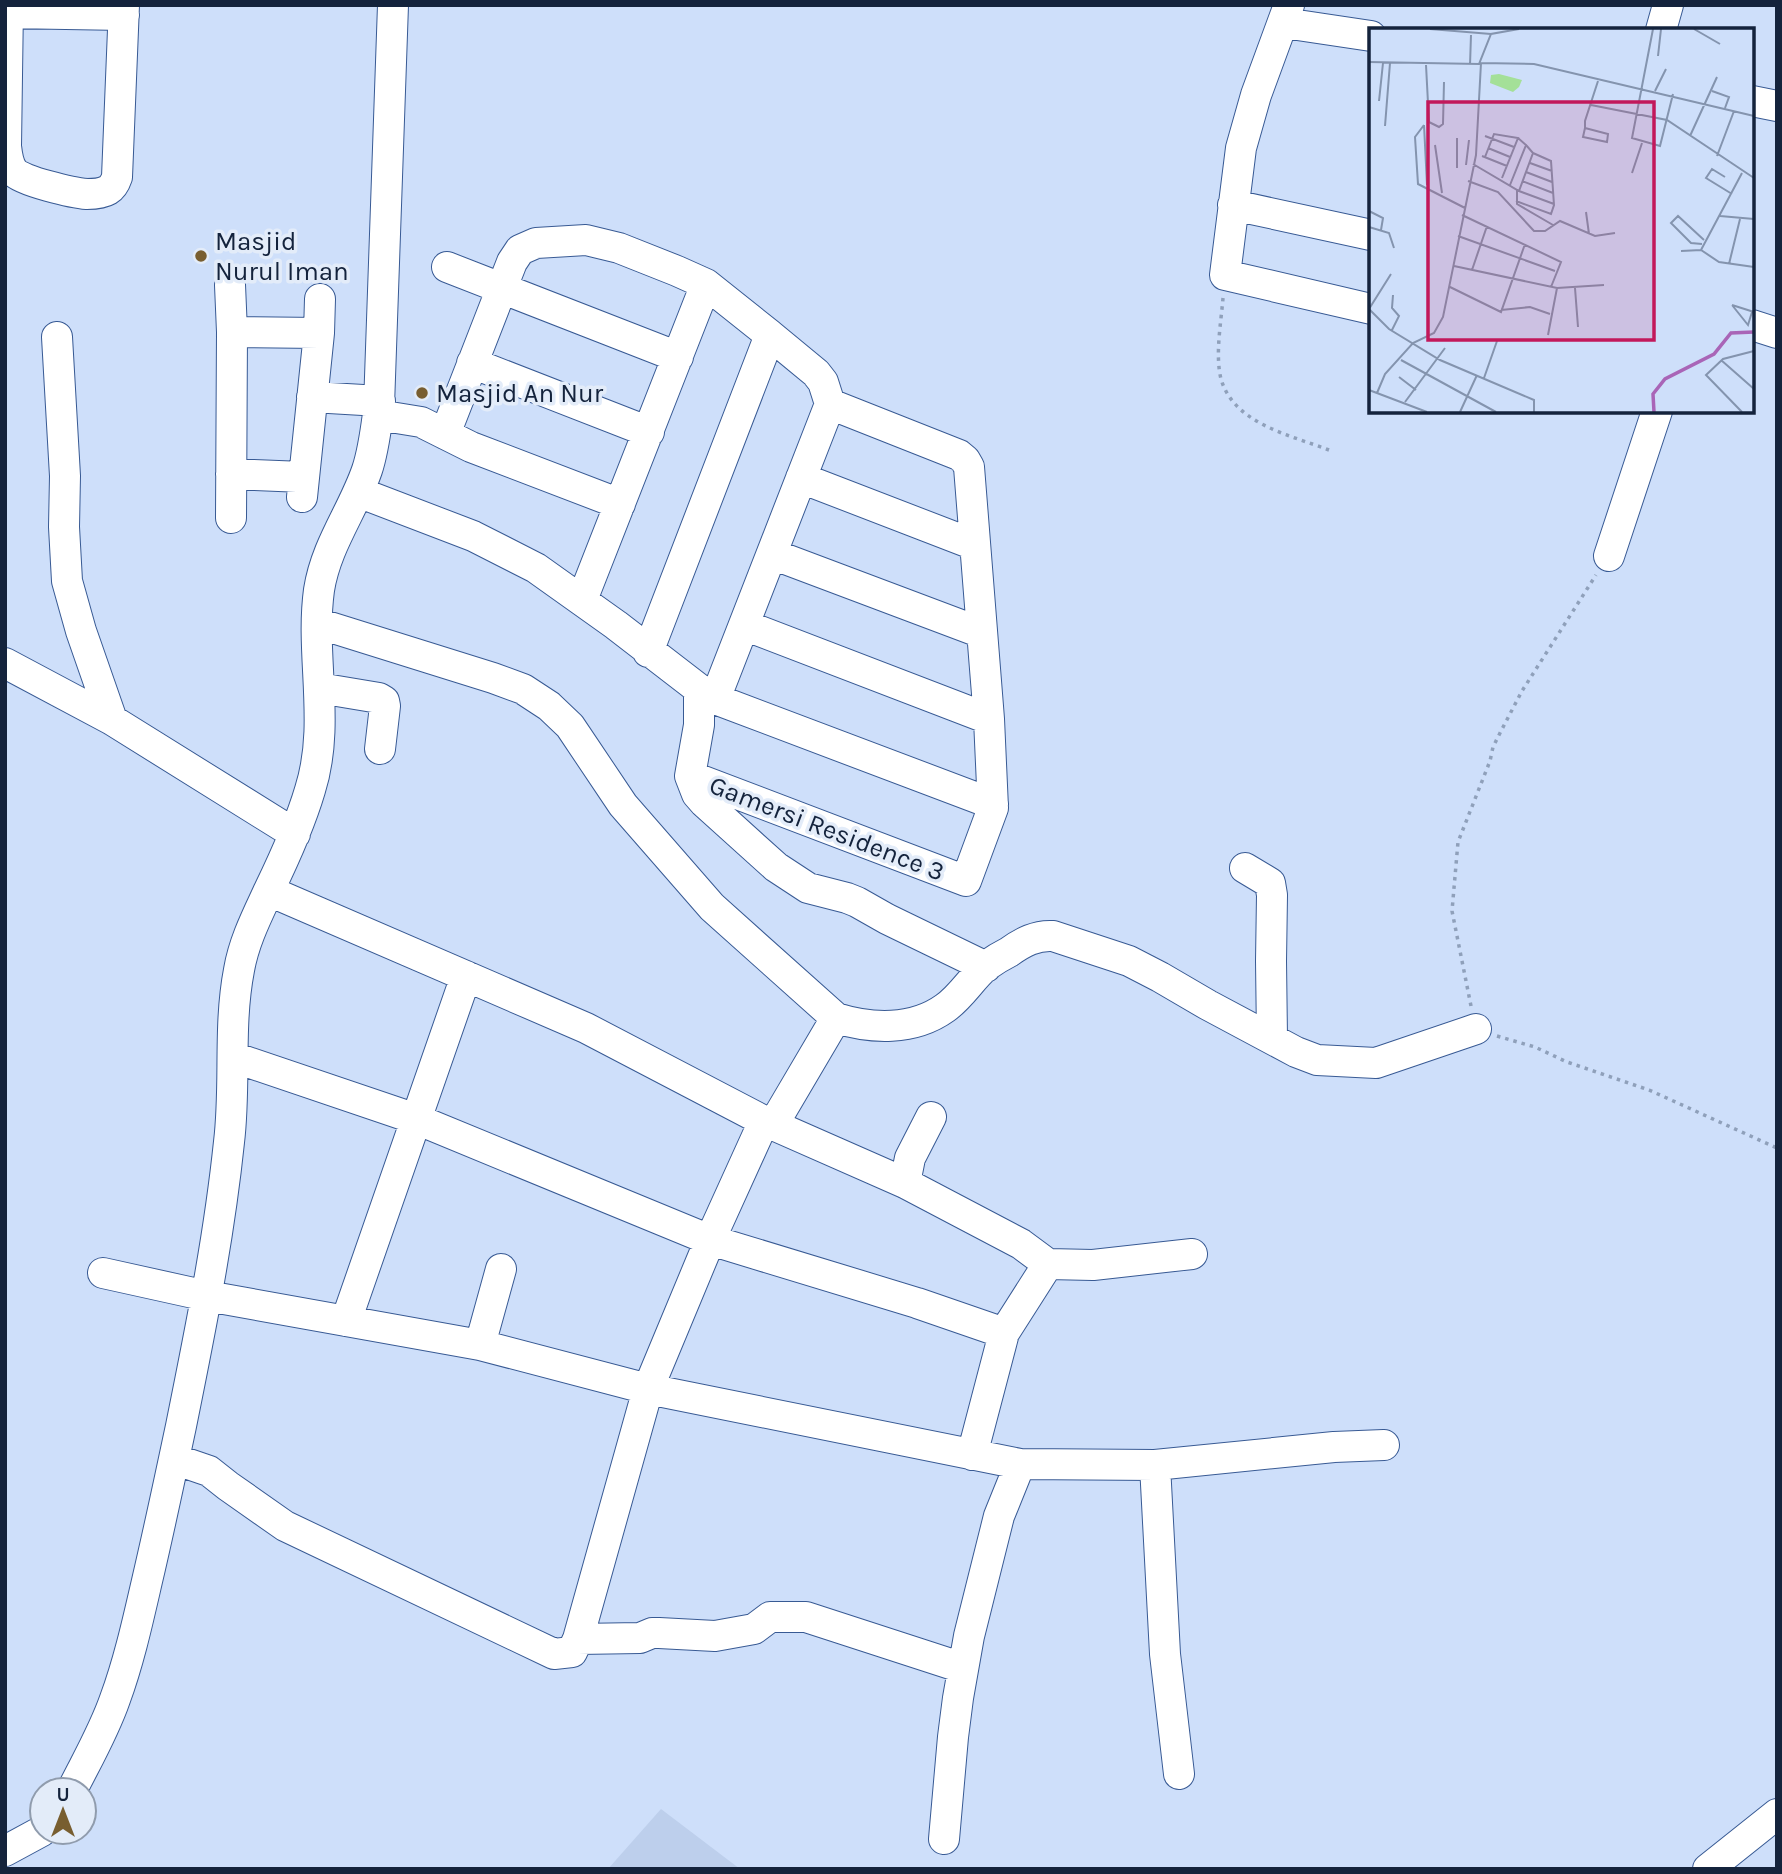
<svg xmlns="http://www.w3.org/2000/svg" width="1782" height="1874" font-family="Karla,sans-serif">
<rect width="100%" height="100%" fill="#cedffa"/>
<path fill="#bdcfec" d="M 661,1809 L 740,1869 L 608,1869 Z"/>
<g fill="none" stroke-linecap="round" stroke-linejoin="round">
<g stroke="#385a94" stroke-width="32">
<path id="minor" d="M 8,5 L 6,146 C 7,155 8,165 14,172 C 22,181 73,193 87,194 C 93,194 103,193 108,190 C 113,187 115,183 117,177 L 124,5
M 1289,5 L 1256,95 L 1241,148 L 1225,275 L 1371,309
M 8,13 L 124,15
M 1284,23 L 1371,36
M 1661,30 L 1668,5
M 1752,101 L 1777,106
M 1233,205 L 1371,235
M 447,267 L 678,357
M 230,285 L 232,332 L 231,518
M 1752,325 L 1777,333
M 232,332 L 319,333
M 57,337 L 65,476 L 64,527 L 67,581 L 81,631 L 112,720
M 472,363 L 649,432
M 312,397 L 380,401
M 378,415 L 421,422 L 471,447 L 620,504
M 445,434 L 512,262 L 520,250 L 536,243 L 586,240 L 619,248 L 677,271 L 706,284 L 582,600
M 231,474 L 303,477
M 801,478 L 975,545
M 358,492 L 473,536 L 536,568 L 616,625 L 699,689 L 715,699 L 993,804
M 302,497 L 319,333 L 320,299
M 772,554 L 982,633
M 1609,556 L 1657,411
M 317,623 L 493,678 L 523,689 L 549,706 L 570,726 L 623,805 L 712,907 L 836,1018 C 871,1029 913,1031 945,1008 C 961,997 971,979 986,966 C 993,961 1001,956 1009,952 C 1023,942 1036,935 1053,936 L 1129,961 L 1160,977 L 1208,1005 L 1296,1052 L 1317,1060 L 1376,1063 L 1476,1029
M 744,625 L 989,719
M 648,652 L 770,335 L 706,284
M 5,663 L 112,720 L 295,834
M 319,688 L 379,698 L 384,701 L 385,706 L 380,749
M 699,689 L 699,725 L 690,776 L 697,794 L 704,802 L 776,867 L 808,888 L 847,898 L 857,902 L 887,919 L 986,967
M 715,699 L 830,404 L 823,382 L 816,373 L 770,335
M 690,776 L 966,881 L 993,808 L 989,719 L 969,467 L 965,460 L 959,455 L 830,404
M 1245,868 L 1270,883 L 1272,895 L 1271,961 L 1272,1038
M 269,891 L 586,1028 L 764,1121 L 905,1183 L 1021,1244 L 1048,1264 L 1004,1333 L 972,1455
M 233,1057 L 416,1119 L 710,1240 L 917,1303 L 1004,1333
M 773,1125 L 836,1018
M 905,1183 L 910,1158 L 931,1117
M 1048,1264 L 1093,1265 L 1192,1254
M 103,1273 L 207,1296 L 480,1345 L 648,1389 L 1020,1464 L 1155,1465 L 1334,1447 L 1384,1445
M 346,1321 L 466,976
M 480,1345 L 501,1269
M 174,1459 L 209,1471 L 228,1486 L 285,1526 L 554,1654 L 572,1652 L 578,1639 L 648,1389 L 710,1240 L 764,1121
M 1155,1465 L 1165,1654 L 1179,1774
M 578,1639 L 640,1638 L 652,1633 L 659,1633 L 715,1636 L 754,1629 L 770,1617 L 806,1617 L 963,1668
M 72,1790 C 87,1760 104,1731 115,1699 C 129,1661 138,1620 147,1581 C 159,1530 170,1478 181,1426 C 200,1332 219,1238 229,1142 C 236,1085 228,1027 239,970 C 244,941 257,916 269,890 C 285,857 300,824 310,790 C 331,724 310,656 319,590 C 326,545 353,511 367,470 C 374,449 376,428 379,406 L 393,5
M 944,1839 L 953,1737 L 958,1698 L 969,1636 L 999,1516 L 1020,1464
M 5,1851 L 42,1831
M 1708,1869 L 1777,1814"/>
</g>
<path stroke="#8fa0ba" stroke-width="3.5" stroke-dasharray="3.5 5" stroke-linecap="butt" d="M 1223,298 C 1221,323 1215,355 1221,379 C 1234,424 1290,435 1329,450
M 1471,1006 L 1452,911 L 1458,842 L 1490,761 L 1493,747 L 1501,731 L 1522,691 L 1596,575
M 1497,1036 L 1535,1047 L 1567,1062 L 1649,1090 L 1777,1148"/>
<use href="#minor" stroke="#fff" stroke-width="30"/>
</g>
<g fill="#785e30" stroke="#e3ecf9" stroke-width="2.5">
<circle cx="201" cy="256" r="7"/>
<circle cx="422" cy="393" r="7"/>
</g>
<g text-anchor="middle" stroke-width="7" stroke-linejoin="round" paint-order="stroke">
<g font-size="26" fill="#14233c" stroke="#e3ecf9" text-anchor="start">
<text x="215" y="250">Masjid<tspan x="215" dy="30">Nurul Iman</tspan></text>
<text x="436" y="402">Masjid An Nur</text>
</g>
<g font-size="26" fill="#14233c" stroke="#e3ecf9">
<text transform="translate(827 828) rotate(21)" y="9">Gamersi Residence 3</text>
</g>
</g>
<g transform="translate(1369 28)">
<rect width="385" height="385" fill="#cedffa"/>
<path d="M 130,46 L 153,52 L 150,59 L 144,64 L 121,55 L 122,47 Z" fill="#a4e098"/>
<path fill="none" stroke="#a965b7" stroke-width="3.5" d="M 285,384 L 284,366 L 296,351 L 345,326 L 362,305 L 385,304"/>
<path fill="none" stroke="#8494ae" stroke-width="2" d="M 61,1 L 122,6M 284,1 L 263,110 L 291,118 L 304,66M 325,1 L 351,16M 289,28 L 292,1M 0,34 L 110,36 L 122,6 L 150,1M 57,37 L 60,94 L 70,99 L 74,96 L 75,54M 101,37 L 102,7M 286,63 L 297,41M 343,63 L 360,69 L 356,80M 10,73 L 14,35M 222,77 L 298,92 L 385,150M 55,97 L 46,109 L 49,156 L 96,180M 55,97 L 58,157M 16,98 L 21,35M 216,100 L 239,106 L 238,114 L 214,109 L 216,100 L 216,93 L 229,53M 116,108 L 145,119M 321,108 L 348,49M 88,110 L 88,140M 66,117 L 73,165M 119,120 L 141,129M 113,128 L 138,138M 348,128 L 365,83M 116,129 L 125,106 L 149,110 L 133,150M 161,135 L 183,143M 104,136 L 150,163 L 185,176M 97,137 L 100,112M 157,144 L 183,154M 263,145 L 273,115M 356,149 L 343,141 L 337,150 L 363,166M 99,153 L 129,164 L 165,203 L 176,203 L 191,193 L 226,208 L 246,205M 153,153 L 184,165M 141,157 L 157,117 L 149,110M 148,161 L 148,176 L 184,197M 150,163 L 164,125 L 157,117M 147,173 L 182,186 L 185,177 L 182,133 L 164,125M 0,183 L 14,190 L 12,202M 217,184 L 220,206M 93,187 L 192,234 L 182,259M 351,188 L 385,191M 0,199 L 20,205 L 25,220M 89,208 L 186,243M 333,216 L 322,215 L 302,195 L 309,188 L 335,212M 332,222 L 373,145M 312,223 L 332,222 L 350,234 L 385,239M 360,236 L 371,191M 85,238 L 188,260 L 235,257M 103,242 L 118,198M 81,259 L 132,284 L 156,216M 206,260 L 209,299M 363,277 L 379,297 L 383,284M 363,277 L 385,284M 0,281 L 20,301 L 71,332 L 165,372 L 165,384M 0,281 L 22,246M 132,282 L 161,279 L 181,286M 23,302 L 30,288 L 23,280 L 24,267M 179,307 L 188,260M 32,332 L 127,384M 352,332 L 385,361M 30,349 L 47,362M 115,350 L 128,313M 0,362 L 58,384M 8,365 L 16,346 L 44,315 L 65,305 L 74,289 L 107,127 L 112,35 L 165,36 L 385,88M 36,374 L 76,320M 91,384 L 108,347M 373,384 L 337,347 L 354,331 L 385,323"/>
<path fill="#c2185b" fill-opacity="0.15" stroke="#c2185b" stroke-width="3.5" d="M 59,74 L 285,74 L 285,312 L 59,312 Z"/>
<rect width="385" height="385" fill="none" stroke="#14233c" stroke-width="3.5"/>
</g>
<rect width="1782" height="1874" fill="none" stroke="#14233c" stroke-width="14"/>
<g transform="translate(63 1811)"><circle r="33" fill="#e3ecf9" stroke="#909cad" stroke-width="2"/>
<path d="M0-5L12 26L0 18L-12 26Z" fill="#785e30"/>
<text y="-10" font-size="19" font-weight="bold" text-anchor="middle" fill="#14233c">U</text>
</g>
</svg>
